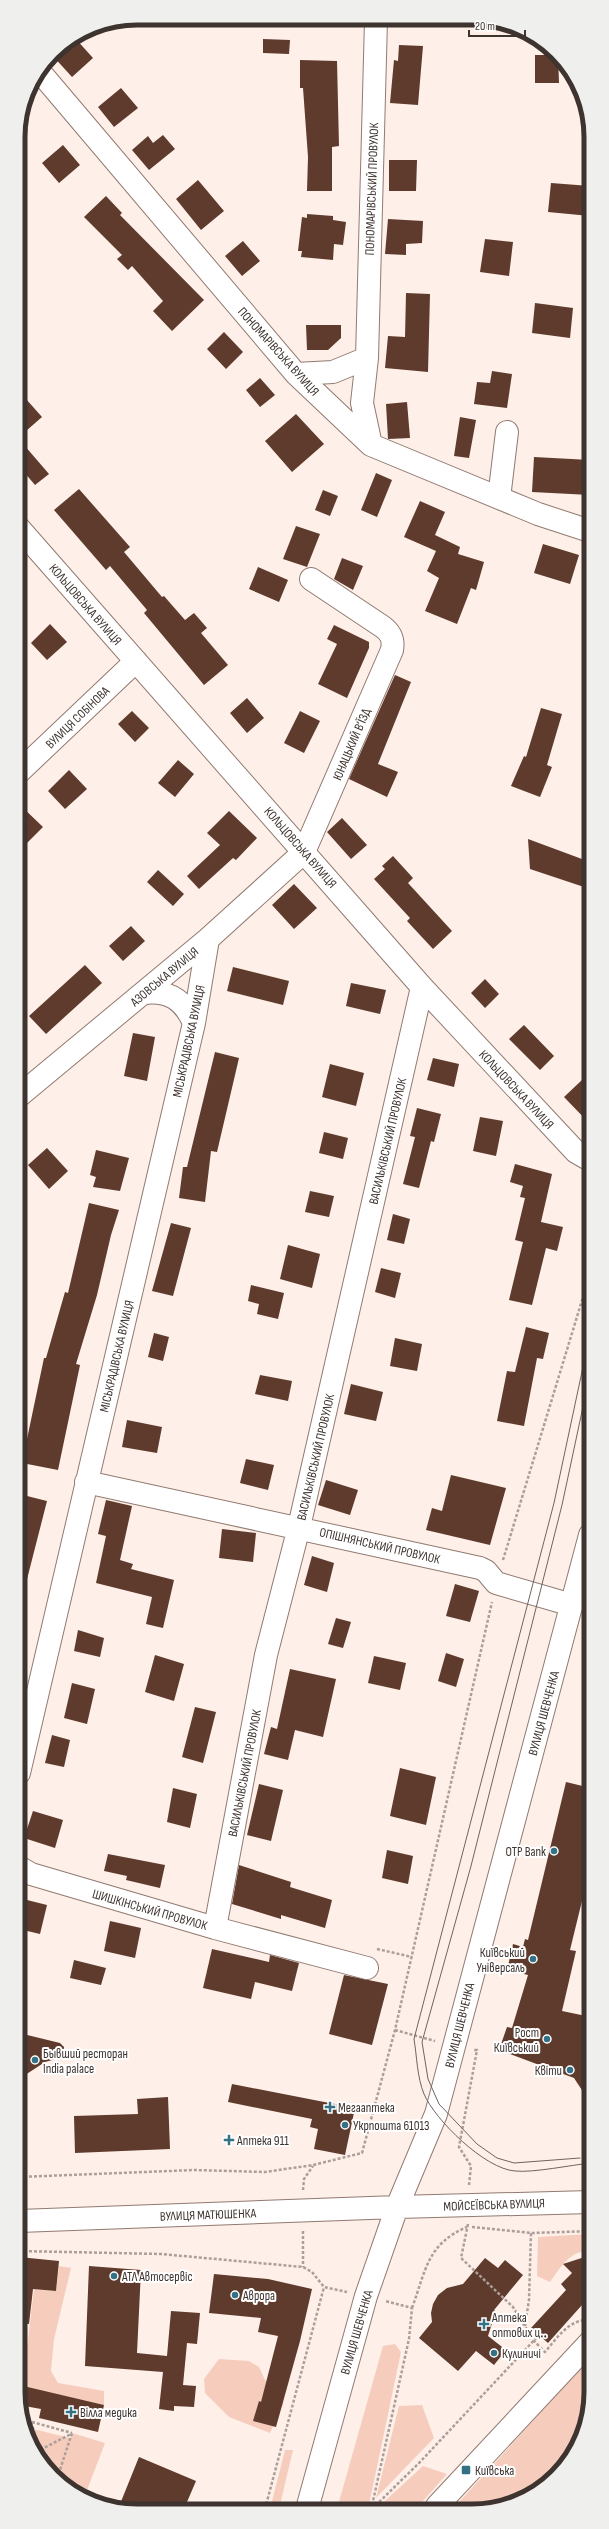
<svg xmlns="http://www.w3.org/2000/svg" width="609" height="2529" font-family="'Sofia Sans Condensed',sans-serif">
<rect width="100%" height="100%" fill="#feefe8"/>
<path fill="#f6cdbc" d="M 591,2234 L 591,2253 C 572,2246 559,2270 550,2282 L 537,2276 L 538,2237 Z
M 59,2266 L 71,2268 L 54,2339 L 51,2371 L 58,2383 L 104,2391 L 104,2405 L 19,2386 L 19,2382 L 23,2382 L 34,2289 L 56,2291 Z
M 395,2344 L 401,2352 L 369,2505 L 363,2510 L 337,2509 L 383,2346 Z
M 219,2359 L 249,2361 L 259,2367 L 265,2380 L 273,2388 L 284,2394 L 283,2405 L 270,2433 L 229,2417 L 205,2393 L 204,2379 Z
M 591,2361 C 591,2387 591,2413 582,2437 C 578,2448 569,2459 561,2467 C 531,2501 503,2510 458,2510 L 460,2501 L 584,2365 Z
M 422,2405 L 434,2438 L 376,2498 L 399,2406 Z
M 25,2427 L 70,2438 L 72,2433 L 105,2443 L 84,2498 C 55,2487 33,2455 25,2427 Z
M 285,2450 L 293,2450 L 279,2509 L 270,2509 Z
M 423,2466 L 447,2474 L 415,2510 L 402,2510 L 391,2505 L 387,2510 L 375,2510 Z"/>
<path fill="#5e3b2c" d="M 75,38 L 93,58 L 72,77 L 52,55 Z
M 263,39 L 290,40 L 289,54 L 263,53 Z
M 399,45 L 423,46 L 418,105 L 390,103 L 394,60 L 398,61 Z
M 535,55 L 558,55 L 559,83 L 535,83 Z
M 300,60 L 337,61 L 339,146 L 332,147 L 332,191 L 307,191 L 308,157 L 303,88 L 300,88 Z
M 121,88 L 138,108 L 114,127 L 98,107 Z
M 163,135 L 175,149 L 149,170 L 132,150 L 148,136 L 153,143 Z
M 63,145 L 80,165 L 59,183 L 42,163 Z
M 389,160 L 417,160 L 416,191 L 389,191 Z
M 198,180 L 224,211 L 201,230 L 176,199 Z
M 551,183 L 590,186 L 590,216 L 548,212 Z
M 106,196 L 122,213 L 120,215 L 204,300 L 172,331 L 153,311 L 163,301 L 132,266 L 128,270 L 117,259 L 122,255 L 84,217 Z
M 307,214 L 333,216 L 333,220 L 346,222 L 343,245 L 334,244 L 333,260 L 301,257 L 302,251 L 298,251 L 302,217 L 307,218 Z
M 388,219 L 423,221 L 422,243 L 406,244 L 406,255 L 385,254 Z
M 485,239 L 513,242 L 509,276 L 480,272 Z
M 243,241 L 260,261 L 242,276 L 225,256 Z
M 406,293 L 430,294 L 428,372 L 385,368 L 388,336 L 405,337 Z
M 535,303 L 573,308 L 570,338 L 532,333 Z
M 306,325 L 341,325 L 341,338 L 328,350 L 307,350 Z
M 224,332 L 243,352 L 226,369 L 207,349 Z
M 492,371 L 512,374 L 507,408 L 474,404 L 477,382 L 490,383 Z
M 260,378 L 275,395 L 260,407 L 246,390 Z
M 18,390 L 42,417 L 18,438 Z
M 407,402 L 410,438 L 388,439 L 386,404 Z
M 296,414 L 324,444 L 292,472 L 265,441 Z
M 460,417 L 476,420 L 469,458 L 454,456 Z
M 18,438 L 49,474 L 35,485 L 18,465 Z
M 534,457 L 590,460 L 590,495 L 532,492 Z
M 376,473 L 392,480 L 377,517 L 361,510 Z
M 79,489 L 130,547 L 124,552 L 162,597 L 164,596 L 185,620 L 194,613 L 207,628 L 201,633 L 228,665 L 204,685 L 144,613 L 147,610 L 110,566 L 106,570 L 54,510 Z
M 323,490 L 338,496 L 330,516 L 315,510 Z
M 420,501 L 445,512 L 435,535 L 460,547 L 458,554 L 484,562 L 476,590 L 471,588 L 457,624 L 425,611 L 439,578 L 427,571 L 436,551 L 404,537 Z
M 296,526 L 320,534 L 307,567 L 283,559 Z
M 543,544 L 579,555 L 570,584 L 534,573 Z
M 342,558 L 363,566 L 353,590 L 334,579 Z
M 258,567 L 288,580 L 279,602 L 249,589 Z
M 50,624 L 67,642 L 47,660 L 31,643 Z
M 334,625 L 369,642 L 369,648 L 347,698 L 318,684 L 337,644 L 327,639 Z
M 395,675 L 411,682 L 378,764 L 398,772 L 387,797 L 349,779 Z
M 247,698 L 264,718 L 247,733 L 230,713 Z
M 541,708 L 562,714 L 547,765 L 552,767 L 540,797 L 511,786 L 524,756 L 526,757 Z
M 132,711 L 149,728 L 135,742 L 118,724 Z
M 300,711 L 320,721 L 304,753 L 284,743 Z
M 178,760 L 194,774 L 175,797 L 158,783 Z
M 69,770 L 87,789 L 65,809 L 48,791 Z
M 18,803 L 43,827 L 18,852 Z
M 229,811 L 257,838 L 236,860 L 233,858 L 199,889 L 187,876 L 220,845 L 207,833 Z
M 342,818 L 367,845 L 351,859 L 327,832 Z
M 528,839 L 590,862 L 590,889 L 530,869 Z
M 393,856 L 413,878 L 408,883 L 452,931 L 433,949 L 407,921 L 410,918 L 374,879 L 385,869 L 382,866 Z
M 158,870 L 184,894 L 173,906 L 147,882 Z
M 294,884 L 317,908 L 294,929 L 272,905 Z
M 131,926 L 145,941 L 123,961 L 109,946 Z
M 85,965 L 102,983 L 46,1034 L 29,1016 Z
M 233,967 L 289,981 L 283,1005 L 227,991 Z
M 485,979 L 499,994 L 485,1008 L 471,993 Z
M 351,983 L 386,990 L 380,1014 L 346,1006 Z
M 524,1025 L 554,1056 L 540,1070 L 509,1039 Z
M 133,1033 L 155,1037 L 147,1081 L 124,1076 Z
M 215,1052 L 239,1058 L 217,1152 L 211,1151 L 205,1202 L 179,1198 L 183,1167 L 187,1167 Z
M 433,1058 L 459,1064 L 454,1087 L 427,1080 Z
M 330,1064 L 364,1073 L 356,1106 L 322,1097 Z
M 582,1080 L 590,1088 L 590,1124 L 564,1097 Z
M 417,1108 L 441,1114 L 434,1142 L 431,1141 L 419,1188 L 403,1184 L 415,1137 L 410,1136 Z
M 480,1117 L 503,1121 L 496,1156 L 473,1151 Z
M 324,1132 L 348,1138 L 343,1159 L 319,1153 Z
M 47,1148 L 68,1171 L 49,1189 L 28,1165 Z
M 96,1150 L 129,1158 L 120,1191 L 93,1187 L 96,1177 L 90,1175 Z
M 515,1164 L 552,1174 L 541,1222 L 563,1227 L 557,1251 L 546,1248 L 532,1305 L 509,1300 L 523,1242 L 515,1240 L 525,1198 L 520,1197 L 523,1186 L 510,1182 Z
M 310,1191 L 334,1196 L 329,1217 L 305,1212 Z
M 89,1203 L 119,1210 L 111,1235 L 97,1295 L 76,1364 L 80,1365 L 58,1470 L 22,1463 L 44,1358 L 46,1358 L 65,1292 L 68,1293 Z
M 393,1214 L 410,1219 L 404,1244 L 387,1240 Z
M 171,1223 L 191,1228 L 173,1296 L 152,1291 Z
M 288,1245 L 320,1254 L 312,1288 L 280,1279 Z
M 381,1268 L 401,1273 L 395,1298 L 375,1292 Z
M 251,1285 L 284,1293 L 278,1319 L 257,1314 L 259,1304 L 248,1301 Z
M 526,1327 L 549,1333 L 543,1359 L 537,1358 L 524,1426 L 497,1421 L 507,1371 L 515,1372 Z
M 154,1333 L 169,1337 L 163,1361 L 148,1357 Z
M 395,1338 L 422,1344 L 417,1371 L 390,1366 Z
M 260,1375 L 292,1381 L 288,1401 L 255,1394 Z
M 351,1384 L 383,1392 L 376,1421 L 344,1414 Z
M 127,1420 L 162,1427 L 157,1453 L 122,1447 Z
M 246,1459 L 274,1465 L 268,1490 L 240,1483 Z
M 451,1475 L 506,1488 L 490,1545 L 426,1530 L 432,1508 L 442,1511 Z
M 326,1480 L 358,1490 L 350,1515 L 318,1505 Z
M 19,1494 L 47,1501 L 24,1591 L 19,1590 Z
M 106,1500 L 132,1506 L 120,1560 L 133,1564 L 131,1569 L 174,1580 L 163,1628 L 146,1624 L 152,1597 L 96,1583 L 106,1536 L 98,1534 Z
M 222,1529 L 256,1533 L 253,1562 L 219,1558 Z
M 312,1556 L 334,1563 L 327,1592 L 304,1585 Z
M 455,1584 L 479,1591 L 470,1622 L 446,1616 Z
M 336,1618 L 351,1622 L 343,1648 L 328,1644 Z
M 78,1630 L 104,1638 L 100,1657 L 74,1651 Z
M 446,1653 L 464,1659 L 456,1687 L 438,1681 Z
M 155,1655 L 184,1664 L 174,1701 L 145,1692 Z
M 374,1656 L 406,1663 L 400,1690 L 368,1683 Z
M 290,1669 L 336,1679 L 323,1737 L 295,1730 L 288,1760 L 264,1754 L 271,1727 L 277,1729 Z
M 72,1683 L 95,1689 L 87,1724 L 64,1718 Z
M 195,1707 L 216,1712 L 203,1763 L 182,1757 Z
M 52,1735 L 70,1740 L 64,1767 L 45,1763 Z
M 400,1768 L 436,1777 L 426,1825 L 390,1816 Z
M 566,1782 L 591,1788 L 591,1864 L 570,1950 L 576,1951 L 562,2011 L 586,2016 L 591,2024 L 591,2104 L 574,2078 L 499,2050 L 507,2027 L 512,2028 L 528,1975 L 507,1970 L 513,1944 L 523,1947 L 525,1939 L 528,1940 Z
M 259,1784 L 283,1790 L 271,1841 L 247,1835 Z
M 173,1788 L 197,1794 L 190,1828 L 167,1822 Z
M 33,1811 L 63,1820 L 55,1848 L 24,1838 Z
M 387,1850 L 413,1856 L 408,1884 L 382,1878 Z
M 108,1854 L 165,1865 L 160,1888 L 126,1880 L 127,1876 L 104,1871 Z
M 239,1865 L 291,1882 L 290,1887 L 332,1900 L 325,1928 L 281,1915 L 281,1919 L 232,1904 Z
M 19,1898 L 47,1905 L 40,1934 L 19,1929 Z
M 110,1921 L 141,1928 L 135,1958 L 104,1951 Z
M 212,1949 L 269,1962 L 270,1955 L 299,1963 L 292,1991 L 255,1982 L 251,1999 L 203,1988 Z
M 74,1960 L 106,1968 L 101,1985 L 70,1978 Z
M 344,1975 L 388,1984 L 372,2045 L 329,2034 Z
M 19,2033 L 60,2043 L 64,2047 L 63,2057 L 45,2062 L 19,2079 Z
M 232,2084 L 355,2108 L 345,2155 L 314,2149 L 318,2129 L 310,2127 L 312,2119 L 228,2102 Z
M 168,2097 L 170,2149 L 75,2153 L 74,2116 L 138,2114 L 137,2099 Z
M 591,2255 L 591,2313 L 582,2305 L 548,2343 L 531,2328 L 566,2290 L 561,2284 L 572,2273 L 563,2264 Z
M 19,2257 L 59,2261 L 56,2291 L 33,2289 L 29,2324 L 19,2323 Z
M 485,2258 L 498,2268 L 505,2260 L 523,2275 L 494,2310 L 498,2314 L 493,2320 L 488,2336 L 506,2350 L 494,2365 L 476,2351 L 458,2371 L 419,2338 L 432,2322 L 431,2313 L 433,2304 L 438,2295 L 447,2288 L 463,2284 Z
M 89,2266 L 141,2270 L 137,2353 L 167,2356 L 171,2311 L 200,2313 L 197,2344 L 187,2343 L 183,2385 L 196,2386 L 194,2407 L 174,2406 L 174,2411 L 159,2409 L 163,2372 L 85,2366 Z
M 214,2274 L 268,2279 L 312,2289 L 300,2341 L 276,2427 L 253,2421 L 259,2401 L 261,2402 L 278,2336 L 258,2332 L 261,2318 L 209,2313 Z
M 19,2385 L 104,2405 L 98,2432 L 39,2418 L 41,2409 L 19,2405 Z
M 139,2457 L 196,2481 L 184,2509 L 118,2509 Z"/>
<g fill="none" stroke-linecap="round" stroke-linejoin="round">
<g stroke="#917a71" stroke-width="24">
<path id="minor" d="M 40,72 L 296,374 L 371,445 L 538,514 L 590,531
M 296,374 L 333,372 L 367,358
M 371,445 L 362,403 L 367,358 L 376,20
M 499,498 L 507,432
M 18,527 L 422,987 L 576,1152 L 590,1160
M 18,773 L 136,661
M 144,993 C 169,990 184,1000 194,1023
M 19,1096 L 208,939 L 304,852 L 392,650 C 394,639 391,633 383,627 L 311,579
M 86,1482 L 480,1568 L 486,1571 L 496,1583 L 572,1605
M 19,1773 L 194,1023 L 208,939
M 19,1867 L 31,1874 L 215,1928 L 367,1968
M 215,1928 L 266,1655 L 299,1527 L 422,987
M 438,2510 L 437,2506 L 591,2341"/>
</g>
<g stroke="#917a71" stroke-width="24">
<path id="major" d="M 19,2221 L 397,2207 L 591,2202
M 307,2509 L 366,2296 L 397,2207 L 436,2114 L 590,1535"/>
</g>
<path stroke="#ac9f9a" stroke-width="2.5" stroke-dasharray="3 2" stroke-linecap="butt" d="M 503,1560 L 590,1274
M 377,1949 L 412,1957
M 395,2030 L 435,2041
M 19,2177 L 194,2170 L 265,2172 L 313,2165 L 362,2153 L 395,2030 L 492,1602
M 469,2185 L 471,2166 L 459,2147 L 477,2050 L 473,2050
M 303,2190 L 304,2179 L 313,2166
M 468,2224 L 461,2258 L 513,2307 L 534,2341 L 545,2352 C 557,2338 568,2321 586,2320
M 472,2227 L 531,2233 L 591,2231
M 303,2231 L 303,2267
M 19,2251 L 161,2254 L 303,2267 L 312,2272 L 324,2287 L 347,2292
M 412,2308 C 426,2270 427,2244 467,2227
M 525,2326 L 529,2300 L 531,2233
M 31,2422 L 45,2465
M 32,2422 L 72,2433
M 36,2452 L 71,2434
M 57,2479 L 72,2433
M 265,2509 L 324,2287
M 372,2509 L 420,2462 L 539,2335
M 371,2510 L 409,2339 L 412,2308 L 385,2301"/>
<use href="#minor" stroke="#fff" stroke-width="22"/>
<use href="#major" stroke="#fff" stroke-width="22"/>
<path stroke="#70645f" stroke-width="1" d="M 590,1334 L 554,1503 L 414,2039 C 417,2057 417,2077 424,2094 C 435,2120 485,2169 515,2171 C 533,2173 571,2165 591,2163
M 580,2158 L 514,2163 L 497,2158 L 477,2144 L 439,2104 L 428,2079 L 422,2042 L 471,1866 L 562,1505 L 590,1374"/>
</g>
<g fill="#337187" stroke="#fff" stroke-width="1.5">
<circle cx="554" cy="1851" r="4"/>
<circle cx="533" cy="1959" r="4"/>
<circle cx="547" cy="2039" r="4"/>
<circle cx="35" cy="2060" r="4"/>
<circle cx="570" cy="2070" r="4"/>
<path d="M328 2101h4v4h4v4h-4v4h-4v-4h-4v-4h4z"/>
<circle cx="345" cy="2125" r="4"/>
<path d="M227 2134h4v4h4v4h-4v4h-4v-4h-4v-4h4z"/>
<circle cx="114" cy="2276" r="4"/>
<circle cx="235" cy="2295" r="4"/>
<path d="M482 2318h4v4h4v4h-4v4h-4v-4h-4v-4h4z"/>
<circle cx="494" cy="2353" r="4"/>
<path d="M69 2406h4v4h4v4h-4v4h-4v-4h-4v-4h4z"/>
<rect x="461" y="2465" width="10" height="10" rx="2"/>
</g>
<g text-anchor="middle" stroke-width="4" stroke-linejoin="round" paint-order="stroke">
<g font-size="13" fill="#3d332f" stroke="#fff">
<text transform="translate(371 189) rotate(-88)" y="5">ПОНОМАРІВСЬКИЙ ПРОВУЛОК</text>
<text transform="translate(279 351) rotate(48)" y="5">ПОНОМАРІВСЬКА ВУЛИЦЯ</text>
<text transform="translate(86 604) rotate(49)" y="5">КОЛЬЦОВСЬКА ВУЛИЦЯ</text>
<text transform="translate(77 717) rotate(-44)" y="5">ВУЛИЦЯ СОБІНОВА</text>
<text transform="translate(351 744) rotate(-67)" y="5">ЮНАЦЬКИЙ В’ЇЗД</text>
<text transform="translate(301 847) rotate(49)" y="5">КОЛЬЦОВСЬКА ВУЛИЦЯ</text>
<text transform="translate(164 976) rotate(-40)" y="5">АЗОВСЬКА ВУЛИЦЯ</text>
<text transform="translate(188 1041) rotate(-78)" y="5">МІСЬКРАДІВСЬКА ВУЛИЦЯ</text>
<text transform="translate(517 1089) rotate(47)" y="5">КОЛЬЦОВСЬКА ВУЛИЦЯ</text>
<text transform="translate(387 1141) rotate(-77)" y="5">ВАСИЛЬКІВСЬКИЙ ПРОВУЛОК</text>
<text transform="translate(116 1356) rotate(-77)" y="5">МІСЬКРАДІВСЬКА ВУЛИЦЯ</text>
<text transform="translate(315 1457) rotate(-77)" y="5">ВАСИЛЬКІВСЬКИЙ ПРОВУЛОК</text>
<text transform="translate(380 1545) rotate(13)" y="5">ОПІШНЯНСЬКИЙ ПРОВУЛОК</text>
<text transform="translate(543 1713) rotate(-75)" y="5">ВУЛИЦЯ ШЕВЧЕНКА</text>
<text transform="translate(244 1773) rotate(-79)" y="5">ВАСИЛЬКІВСЬКИЙ ПРОВУЛОК</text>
<text transform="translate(150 1909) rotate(16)" y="5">ШИШКІНСЬКИЙ ПРОВУЛОК</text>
<text transform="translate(459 2025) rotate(-76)" y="5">ВУЛИЦЯ ШЕВЧЕНКА</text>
<text transform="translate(494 2204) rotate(-2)" y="5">МОЙСЕЇВСЬКА ВУЛИЦЯ</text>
<text transform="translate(208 2214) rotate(-2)" y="5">ВУЛИЦЯ МАТЮШЕНКА</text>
<text transform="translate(356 2332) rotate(-74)" y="5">ВУЛИЦЯ ШЕВЧЕНКА</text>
</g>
<g font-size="13" fill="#3d332f" stroke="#fff" text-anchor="start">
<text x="546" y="1856" text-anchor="end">OTP Bank</text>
<text x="525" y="1957" text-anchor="end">Київський<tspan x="525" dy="15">Універсаль</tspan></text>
<text x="539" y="2037" text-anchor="end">Рост<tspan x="539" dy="15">Київський</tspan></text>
<text x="43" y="2058">Бывший ресторан<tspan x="43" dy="15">India palace</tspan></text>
<text x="562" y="2075" text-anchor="end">Квіти</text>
<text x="338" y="2112">Мегааптека</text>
<text x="353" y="2130">Укрпошта 61013</text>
<text x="237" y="2145">Аптека 911</text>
<text x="122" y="2281">АТЛ Автосервіс</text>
<text x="243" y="2300">Аврора</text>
<text x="492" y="2322">Аптека<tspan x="492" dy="15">оптових ц‥</tspan></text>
<text x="502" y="2358">Кулиничі</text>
<text x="80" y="2417">Вілла медика</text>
<text x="475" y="2475">Київська</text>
</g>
</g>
<path d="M0 0H609V2529H0ZM137 25H472A112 112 0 0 1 584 137V2392A112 112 0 0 1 472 2504H137A112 112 0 0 1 25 2392V137A112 112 0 0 1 137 25Z" fill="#efefee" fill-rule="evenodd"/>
<path fill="none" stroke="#3d332f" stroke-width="5" d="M137 25H472A112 112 0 0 1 584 137V2392A112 112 0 0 1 472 2504H137A112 112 0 0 1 25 2392V137A112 112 0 0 1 137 25Z"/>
<path d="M469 30v6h56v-6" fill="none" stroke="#3d332f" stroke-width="2"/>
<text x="475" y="30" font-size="12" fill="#3d332f" stroke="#ffffff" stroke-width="3" paint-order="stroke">20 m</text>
</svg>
